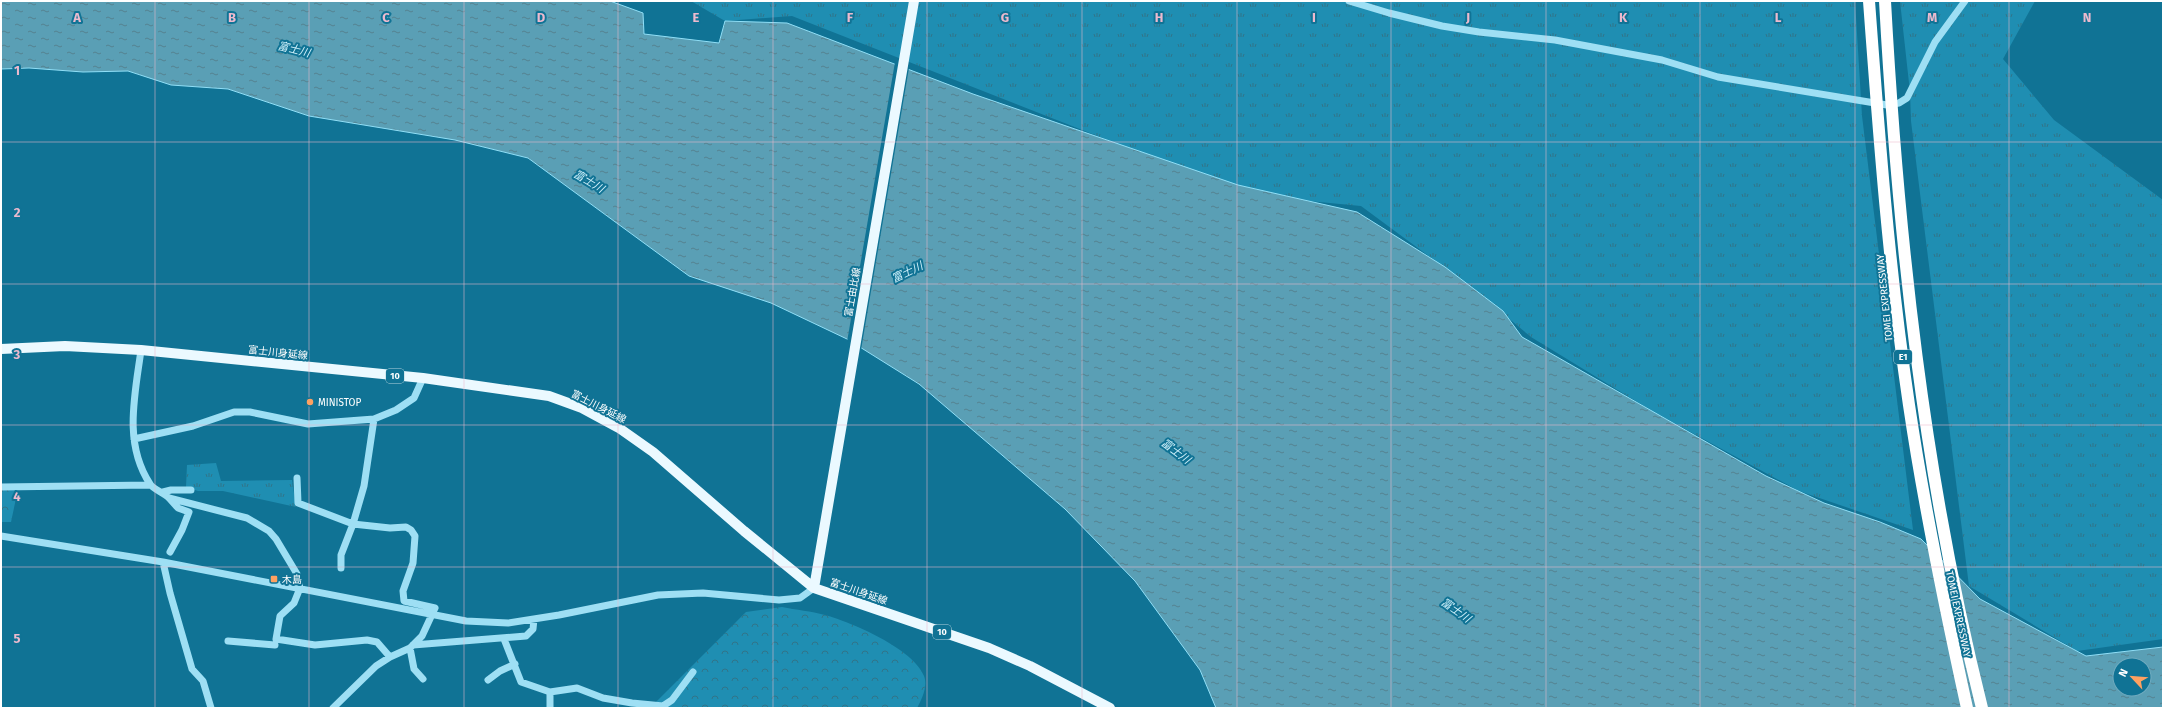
<svg xmlns="http://www.w3.org/2000/svg" width="2164" height="709" font-family="'Fira Sans','Noto Sans JP',sans-serif">
<defs>
<pattern id="grass-tufts" width="24" height="20" patternUnits="userSpaceOnUse"><rect width="24" height="20" fill="#1f8eb2"/><path d="M3 7l-1-3M5 7V3M7 7l1-3M15 17l-1-3M17 17v-4M19 17l1-3" fill="none" stroke="#317489"/></pattern>
<pattern id="forest-crowns" width="20" height="18" patternUnits="userSpaceOnUse"><rect width="20" height="18" fill="#1f8eb2"/><path d="M2 6a3 3 0 1 1 6 0M12 15a3 3 0 1 1 6 0" fill="none" stroke="#317489"/></pattern>
<pattern id="water-ripples" width="26" height="14" patternUnits="userSpaceOnUse"><rect width="26" height="14" fill="#5a9fb5"/><path d="M2 4q2-2 4 0t4 0M15 11q2-2 4 0t4 0" fill="none" stroke="#558290"/></pattern>
</defs>
<rect width="100%" height="100%" fill="#107395"/>
<path fill="url(#grass-tufts)" d="M 691,1 L 1855,1 L 1862,116 L 1913,530 L 1799,491 L 1652,411 L 1531,337 L 1472,288 L 1361,206 L 1248,195 L 792,16 L 725,21 Z
M 1900,1 L 2035,1 L 2003,59 L 2054,120 L 2163,200 L 2163,639 L 2077,651 L 1969,586 L 1911,121 L 1910,92 Z
M 216,463 L 221,481 L 292,480 L 296,507 L 223,491 L 198,491 L 186,487 L 187,465 Z"/>
<path fill="url(#forest-crowns)" d="M 18,489 L 11,522 L 1,522 L 1,490 Z
M 782,607 C 796,610 811,611 825,615 C 851,622 914,649 924,676 C 928,686 922,699 917,708 L 650,708 L 746,612 Z"/>
<path fill="url(#water-ripples)" stroke="#90dff7" fill-rule="evenodd" d="M 1,1 L 610,1 L 643,13 L 644,34 L 719,43 L 725,21 L 787,23 L 973,94 L 1238,185 L 1357,212 L 1445,267 L 1503,311 L 1522,337 L 1766,476 L 1824,503 L 1880,522 L 1921,539 L 1980,599 L 2086,656 L 2163,647 L 2163,708 L 1216,708 L 1200,670 L 1135,581 L 1065,509 L 919,384 L 847,339 L 771,303 L 689,276 L 528,158 L 455,140 L 309,116 L 228,89 L 171,85 L 128,71 L 83,72 L 29,68 L 1,69 ZM 2120,665 L 2144,665 L 2144,689 L 2120,689 Z"/>
<path fill="#107395" d="M 895,62 L 909,68 L 861,350 L 847,342 Z"/>
<g fill="none" stroke-linecap="round" stroke-linejoin="round">
<path stroke="#9edff4" stroke-width="7" d="M 1349,1 L 1389,13 L 1442,26 L 1479,32 L 1555,40 L 1662,60 L 1718,77 L 1887,105 L 1899,103 L 1907,98 L 1935,42 L 1965,1
M 141,350 C 135,395 123,443 150,484 C 153,489 164,493 169,498 L 247,518 L 269,531 L 276,539 L 297,574 L 300,588 L 294,603 L 280,616 L 276,639 L 315,645 L 367,640 L 377,642 L 390,657
M 134,439 L 193,426 L 234,412 L 250,412 L 308,424 L 374,419 L 396,410 L 414,398 L 423,378
M 297,478 L 298,503 L 353,524 L 341,555 L 341,568
M 1,487 L 150,485
M 163,492 L 171,490 L 191,490
M 169,498 L 178,508 L 189,512 L 182,530 L 170,552
M 1,536 L 163,562 L 466,621 L 508,623 L 559,615 L 658,595 L 703,593 L 779,600 L 800,598 L 814,588
M 163,562 L 170,593 L 192,669 L 203,681 L 211,708
M 504,639 L 521,682 L 550,692 L 577,688 L 603,698 L 632,703 L 663,706 L 672,700 L 693,672
M 228,641 L 275,645
M 413,645 L 526,636 L 533,629 L 534,619
M 410,648 L 414,669 L 423,679
M 488,680 L 500,671 L 515,664
M 333,708 L 376,666 L 390,657 L 410,648 L 422,636 L 435,608 L 404,601 L 403,591 L 413,563 L 415,536 L 411,530 L 406,527 L 390,528 L 353,524 L 364,486 L 374,419
M 550,708 L 550,692"/>
<path stroke="#ebf9ff" stroke-width="10" d="M 1,349 L 65,346 L 141,350 L 423,378 L 549,396 L 582,408 L 619,428 L 653,452 L 744,531 L 814,588 L 989,648 L 1030,666 L 1110,708
M 814,588 L 914,1"/>
<path stroke="#fff" stroke-width="12" d="M 1869,1 C 1879,136 1889,271 1909,405 C 1924,507 1945,608 1967,708
M 1885,1 C 1898,238 1924,477 1982,708"/>
</g>
<path fill="none" stroke="#edbace" stroke-width="1" stroke-opacity="0.55" d="M 155,1 L 155,708M 309,1 L 309,708M 464,1 L 464,708M 618,1 L 618,708M 773,1 L 773,708M 927,1 L 927,708M 1082,1 L 1082,708M 1237,1 L 1237,708M 1391,1 L 1391,708M 1546,1 L 1546,708M 1700,1 L 1700,708M 1855,1 L 1855,708M 2009,1 L 2009,708M 1,142 L 2163,142M 1,284 L 2163,284M 1,425 L 2163,425M 1,567 L 2163,567"/>
<g fill="#ffa161" stroke="#107395" stroke-width="1.5">
<circle cx="310" cy="402" r="4"/>
<rect x="270" y="575" width="8" height="8" rx="2"/>
</g>
<g text-anchor="middle" stroke-width="4" stroke-linejoin="round" paint-order="stroke">
<g fill="#107395" stroke="#b7d5df" stroke-width="1">
<rect x="1894" y="350" width="18" height="14" rx="3"/>
<rect x="386" y="369" width="18" height="14" rx="3"/>
<rect x="933" y="625" width="18" height="14" rx="3"/>
</g>
<g font-size="9" font-weight="bold" fill="#fff">
<text x="1903" y="360">E1</text>
<text x="395" y="379">10</text>
<text x="942" y="635">10</text>
</g>
<g font-size="10" fill="#fff" stroke="#107395">
<text transform="translate(852 292) rotate(-80)" y="4">富士由比線</text>
<text transform="translate(1884 298) rotate(-96)" y="4">TOMEI EXPRESSWAY</text>
<text transform="translate(278 352) rotate(6)" y="4">富士川身延線</text>
<text transform="translate(599 406) rotate(27)" y="4">富士川身延線</text>
<text transform="translate(859 591) rotate(19)" y="4">富士川身延線</text>
<text transform="translate(1959 614) rotate(78)" y="4">TOMEI EXPRESSWAY</text>
</g>
<g font-size="10" fill="#fff" stroke="#107395" text-anchor="start">
<text x="318" y="406">MINISTOP</text>
<text x="282" y="583">木島</text>
</g>
<g font-size="11" font-style="italic" fill="#d0f2fc" stroke="#107395">
<text transform="translate(294 49) rotate(14)" y="4">富士川</text>
<text transform="translate(589 181) rotate(31)" y="4">富士川</text>
<text transform="translate(907 272) rotate(-26)" y="4">富士川</text>
<text transform="translate(1176 451) rotate(37)" y="4">富士川</text>
<text transform="translate(1456 610) rotate(35)" y="4">富士川</text>
</g>
</g>
<g font-size="13" text-anchor="middle" font-weight="bold" fill="#edbace" stroke="#107395" stroke-width="4" stroke-linejoin="round" paint-order="stroke">
<text x="77" y="22">A</text>
<text x="232" y="22">B</text>
<text x="386" y="22">C</text>
<text x="541" y="22">D</text>
<text x="696" y="22">E</text>
<text x="850" y="22">F</text>
<text x="1005" y="22">G</text>
<text x="1159" y="22">H</text>
<text x="1314" y="22">I</text>
<text x="1468" y="22">J</text>
<text x="1623" y="22">K</text>
<text x="1778" y="22">L</text>
<text x="1932" y="22">M</text>
<text x="2087" y="22">N</text>
<text x="17" y="75">1</text>
<text x="17" y="217">2</text>
<text x="17" y="359">3</text>
<text x="17" y="501">4</text>
<text x="17" y="643">5</text>
</g>
<rect width="2164" height="709" fill="none" stroke="#ffffff" stroke-width="4"/>
<g transform="translate(2132 677) rotate(296)"><circle r="19" fill="#107395" stroke="#70abbf"/>
<path d="M0-3L7 15L0 10L-7 15Z" fill="#ffa161"/>
<text y="-6" font-size="11" font-weight="bold" text-anchor="middle" fill="#ffffff">N</text>
</g>
</svg>
